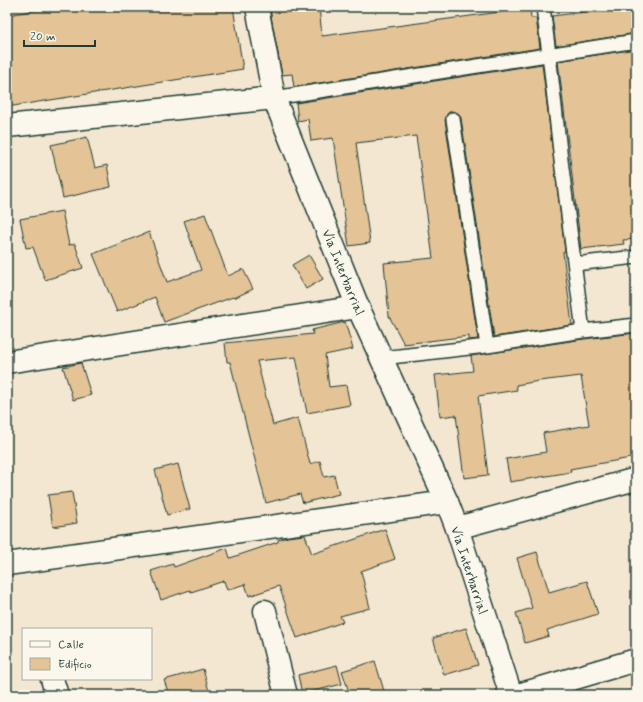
<svg xmlns="http://www.w3.org/2000/svg" width="643" height="702" font-family="Mynerve,sans-serif">
<rect width="100%" height="100%" fill="#f4e7d2"/>
<filter id="ink" filterUnits="userSpaceOnUse"><feTurbulence type="fractalNoise" baseFrequency=".025" numOctaves="2"/><feDisplacementMap in="SourceGraphic" scale="8" xChannelSelector="R" yChannelSelector="G"/><feConvolveMatrix kernelMatrix="1 2 1 2 8 2 1 2 1" color-interpolation-filters="sRGB"/></filter>
<g filter="url(#ink)">
<path fill="#e4c396" stroke="#1f3d34" d="M 43,7 L 233,7 L 243,69 L 7,107 L 7,15 L 44,9 Z
M 271,7 L 319,7 L 322,36 L 530,8 L 531,18 L 536,18 L 540,48 L 294,87 L 292,74 L 282,75 L 271,16 Z
M 624,7 L 636,7 L 636,33 L 556,46 L 552,16 Z
M 636,49 L 636,239 L 623,240 L 624,244 L 581,249 L 558,61 Z
M 542,64 L 565,251 L 563,252 L 572,325 L 494,337 L 461,118 L 459,114 L 452,111 L 448,113 L 445,120 L 478,339 L 469,340 L 469,336 L 404,344 L 389,316 L 384,263 L 433,258 L 416,136 L 356,143 L 370,243 L 349,246 L 333,138 L 311,141 L 308,119 L 298,121 L 296,103 Z
M 87,137 L 95,168 L 107,165 L 111,187 L 63,198 L 51,145 Z
M 62,211 L 69,245 L 75,244 L 83,268 L 45,280 L 33,247 L 26,248 L 20,219 Z
M 205,214 L 228,276 L 243,269 L 253,289 L 234,298 L 233,297 L 164,322 L 155,297 L 117,312 L 93,254 L 149,232 L 167,282 L 201,270 L 184,221 Z
M 309,255 L 323,279 L 306,289 L 292,265 Z
M 345,322 L 353,349 L 325,355 L 329,387 L 346,385 L 350,405 L 307,413 L 296,357 L 257,361 L 273,425 L 298,418 L 310,464 L 320,461 L 324,477 L 334,475 L 339,494 L 303,503 L 300,494 L 266,503 L 230,362 L 227,362 L 225,343 L 313,334 L 312,330 Z
M 636,333 L 636,457 L 570,469 L 571,472 L 510,482 L 506,459 L 546,452 L 543,433 L 589,425 L 581,376 L 539,381 L 516,385 L 517,390 L 478,396 L 488,475 L 464,478 L 456,415 L 440,417 L 435,375 L 473,371 L 471,356 L 584,339 Z
M 81,363 L 91,395 L 73,400 L 63,367 Z
M 178,464 L 190,509 L 167,515 L 155,470 Z
M 72,492 L 77,523 L 53,527 L 48,495 Z
M 385,529 L 395,559 L 361,571 L 370,608 L 340,616 L 343,622 L 297,638 L 279,586 L 249,596 L 245,584 L 227,590 L 224,581 L 191,592 L 190,590 L 161,600 L 151,571 L 173,564 L 174,567 L 227,548 L 230,558 L 278,542 L 278,540 L 287,537 L 305,535 L 312,554 Z
M 537,552 L 549,592 L 587,581 L 598,614 L 547,630 L 549,636 L 525,643 L 516,613 L 532,608 L 517,558 Z
M 466,628 L 478,665 L 444,675 L 433,638 Z
M 375,661 L 384,691 L 372,695 L 350,695 L 342,671 Z
M 337,665 L 342,684 L 302,694 L 298,675 Z
M 203,669 L 210,695 L 169,695 L 164,680 Z"/>
<g fill="none" stroke-linecap="round" stroke-linejoin="round">
<g stroke="#1f3d34" stroke-width="16">
<path id="lane" d="M 543,7 L 549,54 L 561,160 L 583,331
M 274,98 L 636,41
M 453,119 L 487,346
M 575,264 L 636,257
M 382,358 L 487,346 L 583,331 L 636,325"/>
</g>
<g stroke="#1f3d34" stroke-width="25">
<path id="street" d="M 257,7 L 274,98
M 7,362 L 358,307
M 457,528 L 636,479
M 7,564 L 447,502
M 265,611 L 286,695
M 52,679 L 57,695"/>
</g>
<g stroke="#1f3d34" stroke-width="25">
<path id="secondary" d="M 7,126 L 274,98 L 358,307 L 447,502 L 457,528 L 511,695
M 518,695 L 636,660"/>
</g>
<use href="#lane" stroke="#fbf7ec" stroke-width="13"/>
<use href="#street" stroke="#fbf7ec" stroke-width="22"/>
<use href="#secondary" stroke="#fbf7ec" stroke-width="22"/>
</g>
</g>
<g text-anchor="middle" stroke-width="4" stroke-linejoin="round" paint-order="stroke">
<g font-size="13" fill="#1f3d34" stroke="#fbf7ec">
<text transform="translate(344 272) rotate(68)" y="5">Vía Interbarrial</text>
<text transform="translate(470 570) rotate(72)" y="5">Vía Interbarrial</text>
</g>
</g>
<rect width="643" height="702" fill="none" stroke="#fbf7ec" stroke-width="24"/>
<rect x="12" y="12" width="619" height="678" fill="none" stroke="#1f3d34" stroke-width="1.5" filter="url(#ink)"/>
<rect x="22" y="628" width="130" height="52" fill="#fbf7ec" stroke="#a3ada2"/>
<rect x="30" y="641" width="20" height="6" fill="#fbf7ec" stroke="#a3ada2"/>
<text x="58" y="648" font-size="12" fill="#1f3d34">Calle</text>
<rect x="30" y="658" width="20" height="12" fill="#e4c396" stroke="#a3ada2"/>
<text x="58" y="668" font-size="12" fill="#1f3d34">Edificio</text>
<path d="M24 40v6h71v-6" fill="none" stroke="#1f3d34" stroke-width="2"/>
<text x="30" y="40" font-size="12" fill="#1f3d34" stroke="#fbf7ec" stroke-width="3" paint-order="stroke">20 m</text>
</svg>
